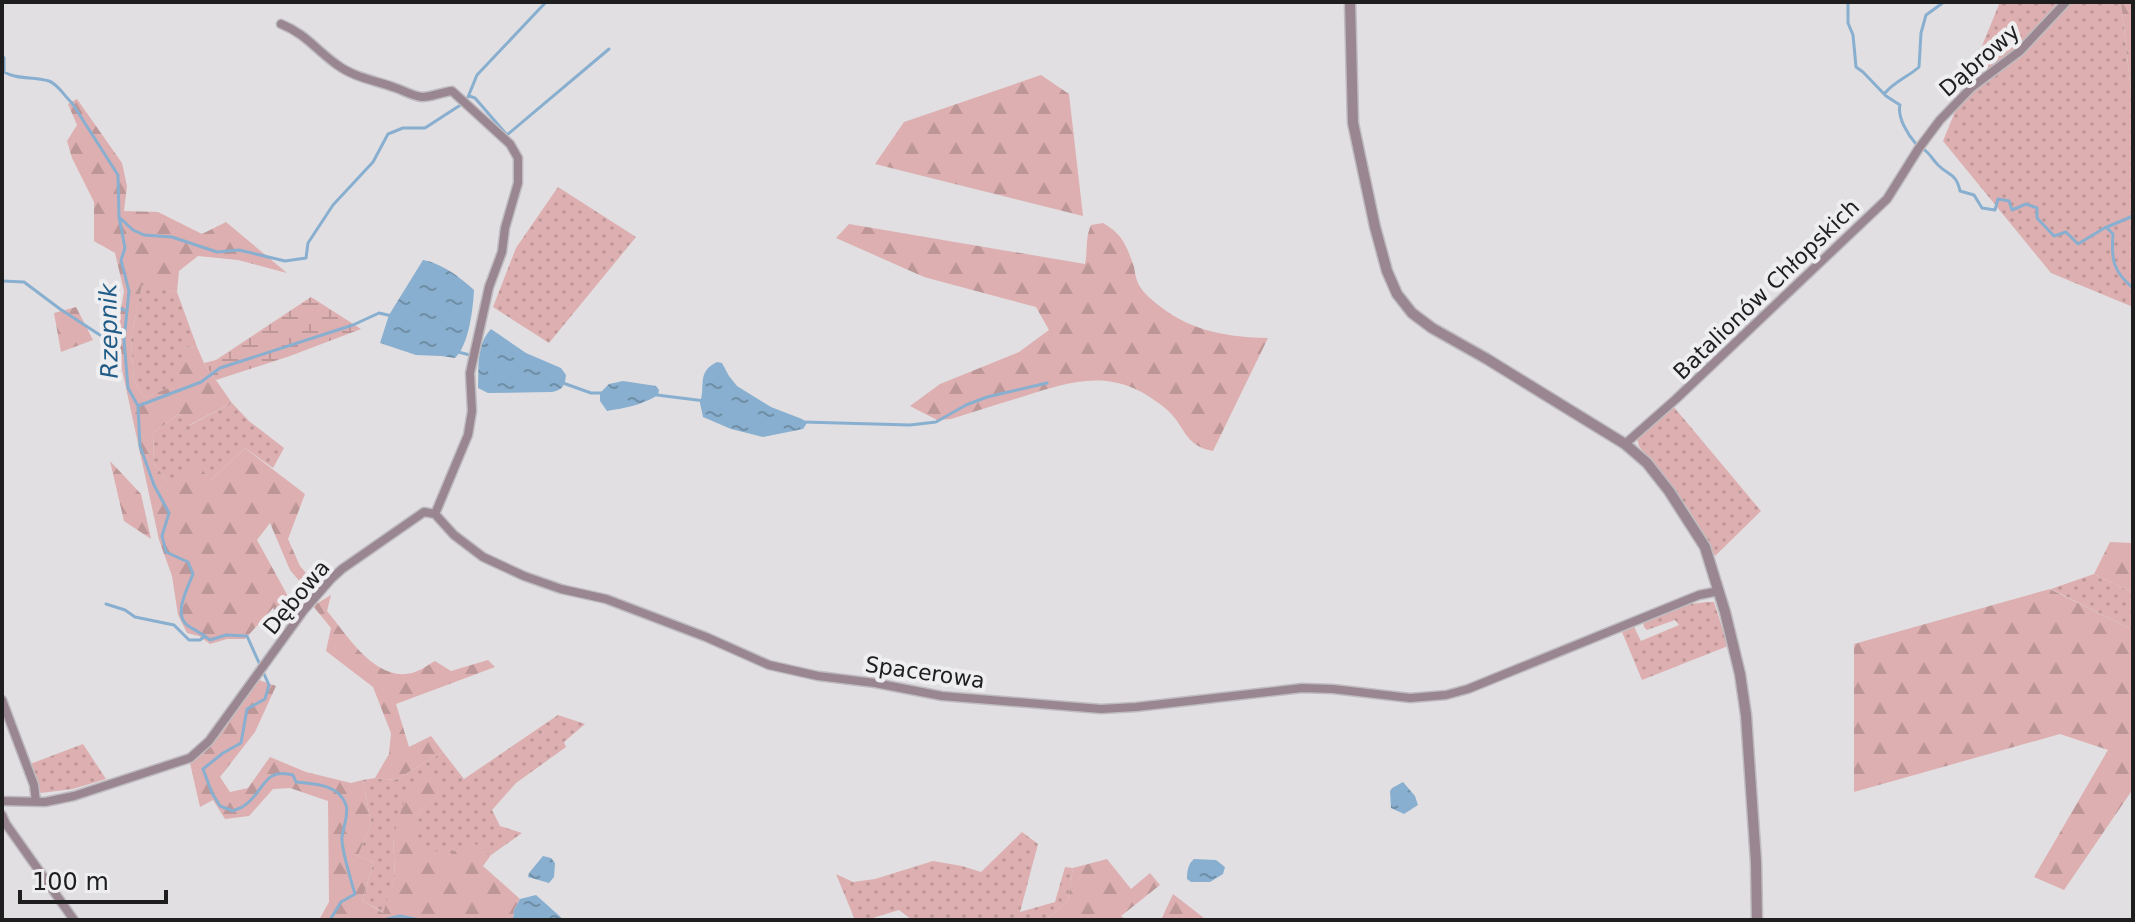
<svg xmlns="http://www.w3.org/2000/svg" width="2135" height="922" font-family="'DejaVu Sans',sans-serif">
<defs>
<pattern id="green-dots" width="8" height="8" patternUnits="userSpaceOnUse" patternTransform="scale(2)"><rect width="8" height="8" fill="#ddafb0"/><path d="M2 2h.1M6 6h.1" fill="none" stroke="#bd9697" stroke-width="1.8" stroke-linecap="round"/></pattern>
<pattern id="forest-firs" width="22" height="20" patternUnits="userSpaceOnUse" patternTransform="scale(2)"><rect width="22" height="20" fill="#ddafb0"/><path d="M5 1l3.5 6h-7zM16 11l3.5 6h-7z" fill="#bd9697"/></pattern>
<pattern id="wetland-marsh" width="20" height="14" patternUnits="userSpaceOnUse" patternTransform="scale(2)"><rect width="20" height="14" fill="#ddafb0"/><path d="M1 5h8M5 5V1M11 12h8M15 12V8" fill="none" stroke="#bd9697"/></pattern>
<pattern id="water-ripples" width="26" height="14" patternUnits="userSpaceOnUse" patternTransform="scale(2)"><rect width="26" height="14" fill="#88afcf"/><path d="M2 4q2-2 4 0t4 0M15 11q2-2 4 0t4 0" fill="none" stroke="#6f8ea7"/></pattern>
</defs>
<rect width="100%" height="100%" fill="#e1dfe2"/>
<path fill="url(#green-dots)" d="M 2000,2 L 2121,2 L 2133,109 L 2133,307 L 2051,273 L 1943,141 Z
M 558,187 L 636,237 L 549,343 L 493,307 L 516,248 Z
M 142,284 L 177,292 L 197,347 L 182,348 L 186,362 L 177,385 L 144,398 L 134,381 L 131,339 Z
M 232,403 L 249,421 L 284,448 L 273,468 L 245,448 L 211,480 L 168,482 L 154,464 L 153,433 L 179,414 L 190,425 Z
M 1673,406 L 1761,511 L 1715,556 L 1689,510 L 1639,446 L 1637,438 Z
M 2094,574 L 2133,593 L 2133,630 L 2051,589 Z
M 1707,602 L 1714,602 L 1728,646 L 1642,680 L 1622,632 L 1634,627 L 1641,641 L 1679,625 L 1675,620 L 1647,630 L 1644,627 L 1643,621 L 1691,604 Z
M 558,715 L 585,724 L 564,742 L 566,747 L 516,783 L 492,810 L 500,826 L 522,833 L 491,855 L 468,840 L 449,857 L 413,843 L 420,811 L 445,785 L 393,837 L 395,876 L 384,913 L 362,900 L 374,862 L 358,856 L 371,823 L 363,780 L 375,778 L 395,780 L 443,752 L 464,779 Z
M 83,744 L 106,779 L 73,789 L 41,793 L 30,764 Z
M 1022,832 L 1038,844 L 1020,912 L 1055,902 L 1065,867 L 1073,868 L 1068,901 L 1046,920 L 912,920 L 899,910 L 866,920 L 855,920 L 836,874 L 853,882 L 875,879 L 933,861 L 962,866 L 981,872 Z"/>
<path fill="url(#forest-firs)" d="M 2121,2 L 2133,2 L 2133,109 Z
M 1041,75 L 1069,94 L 1083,216 L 875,164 L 904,122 Z
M 77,99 L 122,163 L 127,186 L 124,211 L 158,212 L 202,234 L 226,222 L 287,273 L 238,260 L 198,256 L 179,271 L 177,292 L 142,285 L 131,339 L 134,381 L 144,398 L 176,385 L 168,369 L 186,362 L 181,348 L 197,347 L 204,363 L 232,403 L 189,425 L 179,414 L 153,433 L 154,464 L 168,482 L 195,462 L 211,480 L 245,448 L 305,494 L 288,539 L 300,566 L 317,586 L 311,595 L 290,570 L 270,523 L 257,540 L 295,609 L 285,622 L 273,608 L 245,639 L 227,639 L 210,644 L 199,636 L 187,633 L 178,615 L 172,576 L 159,540 L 116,342 L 124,291 L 115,253 L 94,241 L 94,202 L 72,158 L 67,141 L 77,125 L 68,104 Z
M 1103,223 C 1123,234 1127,247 1134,267 C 1135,273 1136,280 1139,285 C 1144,294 1153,301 1161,307 C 1193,332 1229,337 1268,338 L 1213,451 C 1182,445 1186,425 1165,408 C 1112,365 1073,381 1015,399 C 993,406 972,412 951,419 L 937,420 L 910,406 L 940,384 L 1019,352 L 1049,330 L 1036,307 L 924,277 L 836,238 L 849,224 L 1085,264 C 1088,250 1085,238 1091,225 Z
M 76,307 L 93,340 L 61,352 L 54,313 Z
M 110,461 L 141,494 L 151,539 L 124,521 Z
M 2110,542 L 2133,543 L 2133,593 L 2094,574 Z
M 2050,589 L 2133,630 L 2133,789 L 2064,890 L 2034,877 L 2108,750 L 2060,734 L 1854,792 L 1854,644 Z
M 331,595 L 327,611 C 348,636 375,682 412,673 C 420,671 428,665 435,661 L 451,671 L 488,660 L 495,667 L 396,704 L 409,747 L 431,736 L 443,752 L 395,780 L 375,778 L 389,754 L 391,733 L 373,687 L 326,651 L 331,628 L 313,606 Z
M 259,680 L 276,686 L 255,732 L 220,777 L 230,792 L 248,788 L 270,757 L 306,772 L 351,783 L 363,780 L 371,823 L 358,856 L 374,862 L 362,900 L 383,913 L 395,876 L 393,837 L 408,789 L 431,775 L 446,785 L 420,811 L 414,843 L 449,856 L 468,839 L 491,855 L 483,866 L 520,899 L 514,910 L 513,920 L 319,920 L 329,902 L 328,801 L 290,788 L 273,789 L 249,816 L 225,819 L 213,800 L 200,807 L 190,763 L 204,753 Z
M 1107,859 L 1131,889 L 1150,873 L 1160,885 L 1121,916 L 1126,920 L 1046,920 L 1068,901 L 1073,868 Z
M 1173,894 L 1204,918 L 1203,920 L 1161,920 Z"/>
<path fill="url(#wetland-marsh)" d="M 311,297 L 361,329 L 290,356 L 216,380 L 204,363 L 216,360 Z"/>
<path fill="url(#water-ripples)" d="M 423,260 C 441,263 460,277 474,290 C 473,309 469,345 455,358 L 441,356 L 416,355 L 380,343 L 389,315 Z
M 491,329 L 526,353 L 561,368 L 566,375 C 565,386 562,390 552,392 L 488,393 L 478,388 C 479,367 476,345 491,329 Z
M 717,362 L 722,363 L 729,376 L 737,386 L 771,407 L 802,419 L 807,423 L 803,429 L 763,437 L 731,429 L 703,417 L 700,403 C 706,386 696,372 717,362 Z
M 623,381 L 656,386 L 659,390 L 658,395 C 642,405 625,408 607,411 L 600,401 L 600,393 L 609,384 Z
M 1403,782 L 1415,796 L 1418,805 L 1404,814 L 1391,808 L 1390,791 L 1392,788 Z
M 543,856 L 551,858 L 555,863 L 554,877 L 549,883 L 528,877 L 529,873 Z
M 1194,859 L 1216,860 L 1225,867 L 1223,874 L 1210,882 L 1191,882 L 1187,879 C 1187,871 1188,864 1194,859 Z
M 536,895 L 564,920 L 513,920 L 514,910 L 520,899 Z"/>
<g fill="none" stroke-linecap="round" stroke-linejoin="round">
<path stroke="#88afcf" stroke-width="3" d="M 1848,2 L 1848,23 L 1853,35 L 1856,67 L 1863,72 L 1886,96 L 1900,105 C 1897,117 1908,135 1916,144
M 2,55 L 4,58 L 4,72 C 18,80 33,76 49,81 C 59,85 64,96 72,103 L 118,175 L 119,216
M 1885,93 C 1895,81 1908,77 1919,67 L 1921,33 L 1926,15 L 1944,2
M 469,96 L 475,98 L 507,135 L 609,49
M 468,97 L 477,75 L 546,2
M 1923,149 C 1930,153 1932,159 1938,165 C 1949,176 1956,173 1960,191 L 1974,195 L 1982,208 L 1995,210 L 1998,199 L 2009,201 L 2012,210 L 2026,204 L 2037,208 L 2037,218 L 2054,236 L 2066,232 L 2078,244 L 2106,227 L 2113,234 C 2111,260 2113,271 2133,288
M 2107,227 L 2133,216
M 2,281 L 24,282 L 60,309 L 103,337 L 116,307 L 124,310
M 458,352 L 470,355
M 563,383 L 591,393 L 602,393
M 657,395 L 705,401
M 138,406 L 201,382 L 220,368 L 353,325 L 379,313 L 392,316
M 803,422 L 910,425 L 936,422 L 966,405 L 987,397 L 1047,383
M 106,604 L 125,610 L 135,617 L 174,625 L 189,640 L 200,640 L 205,636
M 330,920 L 341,902 L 355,894 C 351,880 341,849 342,837 C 343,827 349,815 346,805 C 339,784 314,784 296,782 L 293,775 C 263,767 265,791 245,805 C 242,808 237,809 233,811 L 220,806 L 212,793 L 203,769 L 223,753 L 241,743 L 247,709 L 265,699 L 269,685 L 247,636 L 226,635 L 210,640 C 201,632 195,631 187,625 C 173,614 188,587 193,574 L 188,562 L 166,552 L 162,536 L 169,513 L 154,485 L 140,446 L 138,406 L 128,388 L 124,340 L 129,291 L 121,260 L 125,248 L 119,217 L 133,230 L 144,235 L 172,237 L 217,252 L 239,250 L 285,261 L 306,258 L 308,243 L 333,205 L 373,162 L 388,134 L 403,128 L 425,128 L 462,104
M 383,920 L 400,916 L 420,920"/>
<g stroke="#bebcbf" stroke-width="11">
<path id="minor" d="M 1625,444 L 1676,399 L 1887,199 L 1919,148 L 1940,120 L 1972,87 L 2020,51 L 2066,2
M 435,514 L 454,535 L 483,557 L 524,576 L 561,589 L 606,599 L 706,637 L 769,665 L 818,676 L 875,683 L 942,696 L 1101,709 L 1136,707 L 1302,688 L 1333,689 L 1410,698 L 1446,695 L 1468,689 L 1699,595 L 1719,591
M 2,700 L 34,785 L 36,802
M 2,801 L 45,802 L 74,796 L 190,758 L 209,741 L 304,610 L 331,579 L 342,569 L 424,512 L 435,514 L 468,435 L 472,411 L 470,373 L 489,287 L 502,252 L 505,228 L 518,183 L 518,158 L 510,144 L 452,91 C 442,92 432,97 422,97 C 412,96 403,90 393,87 C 373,80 353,77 336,64 C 315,49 306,34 281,24
M 2,815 L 6,824 L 74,920"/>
</g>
<g stroke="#bebcbf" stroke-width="13">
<path id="tertiary" d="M 1350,2 L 1353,123 L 1375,227 L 1387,271 L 1397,294 L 1412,313 L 1432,328 L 1487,359 L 1625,444 L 1647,463 L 1669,491 L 1705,547 L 1725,612 L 1740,674 L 1746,715 L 1756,862 L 1757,920"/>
</g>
<use href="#minor" stroke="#9a8691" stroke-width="8"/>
<use href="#tertiary" stroke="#9a8691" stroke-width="10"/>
</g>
<g text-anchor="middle" stroke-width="8" stroke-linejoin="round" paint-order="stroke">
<g font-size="22" fill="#1e1e1f" stroke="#eeedef">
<text transform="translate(1979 60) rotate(-41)" y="8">Dąbrowy</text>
<text transform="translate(1766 289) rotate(-44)" y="8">Batalionów Chłopskich</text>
<text transform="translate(296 597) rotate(-50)" y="8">Dębowa</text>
<text transform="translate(925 672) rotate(8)" y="8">Spacerowa</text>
</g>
<g font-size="24" font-style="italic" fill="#205c87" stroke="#eeedef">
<text transform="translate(109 331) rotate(-91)" y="8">Rzepnik</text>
</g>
</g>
<rect width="2135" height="922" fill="none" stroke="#1e1e1f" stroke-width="8"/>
<path d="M20 890v12h146v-12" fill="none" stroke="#1e1e1f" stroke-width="4"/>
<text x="32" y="890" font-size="24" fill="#1e1e1f" stroke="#eeedef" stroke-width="6" paint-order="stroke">100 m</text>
</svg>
